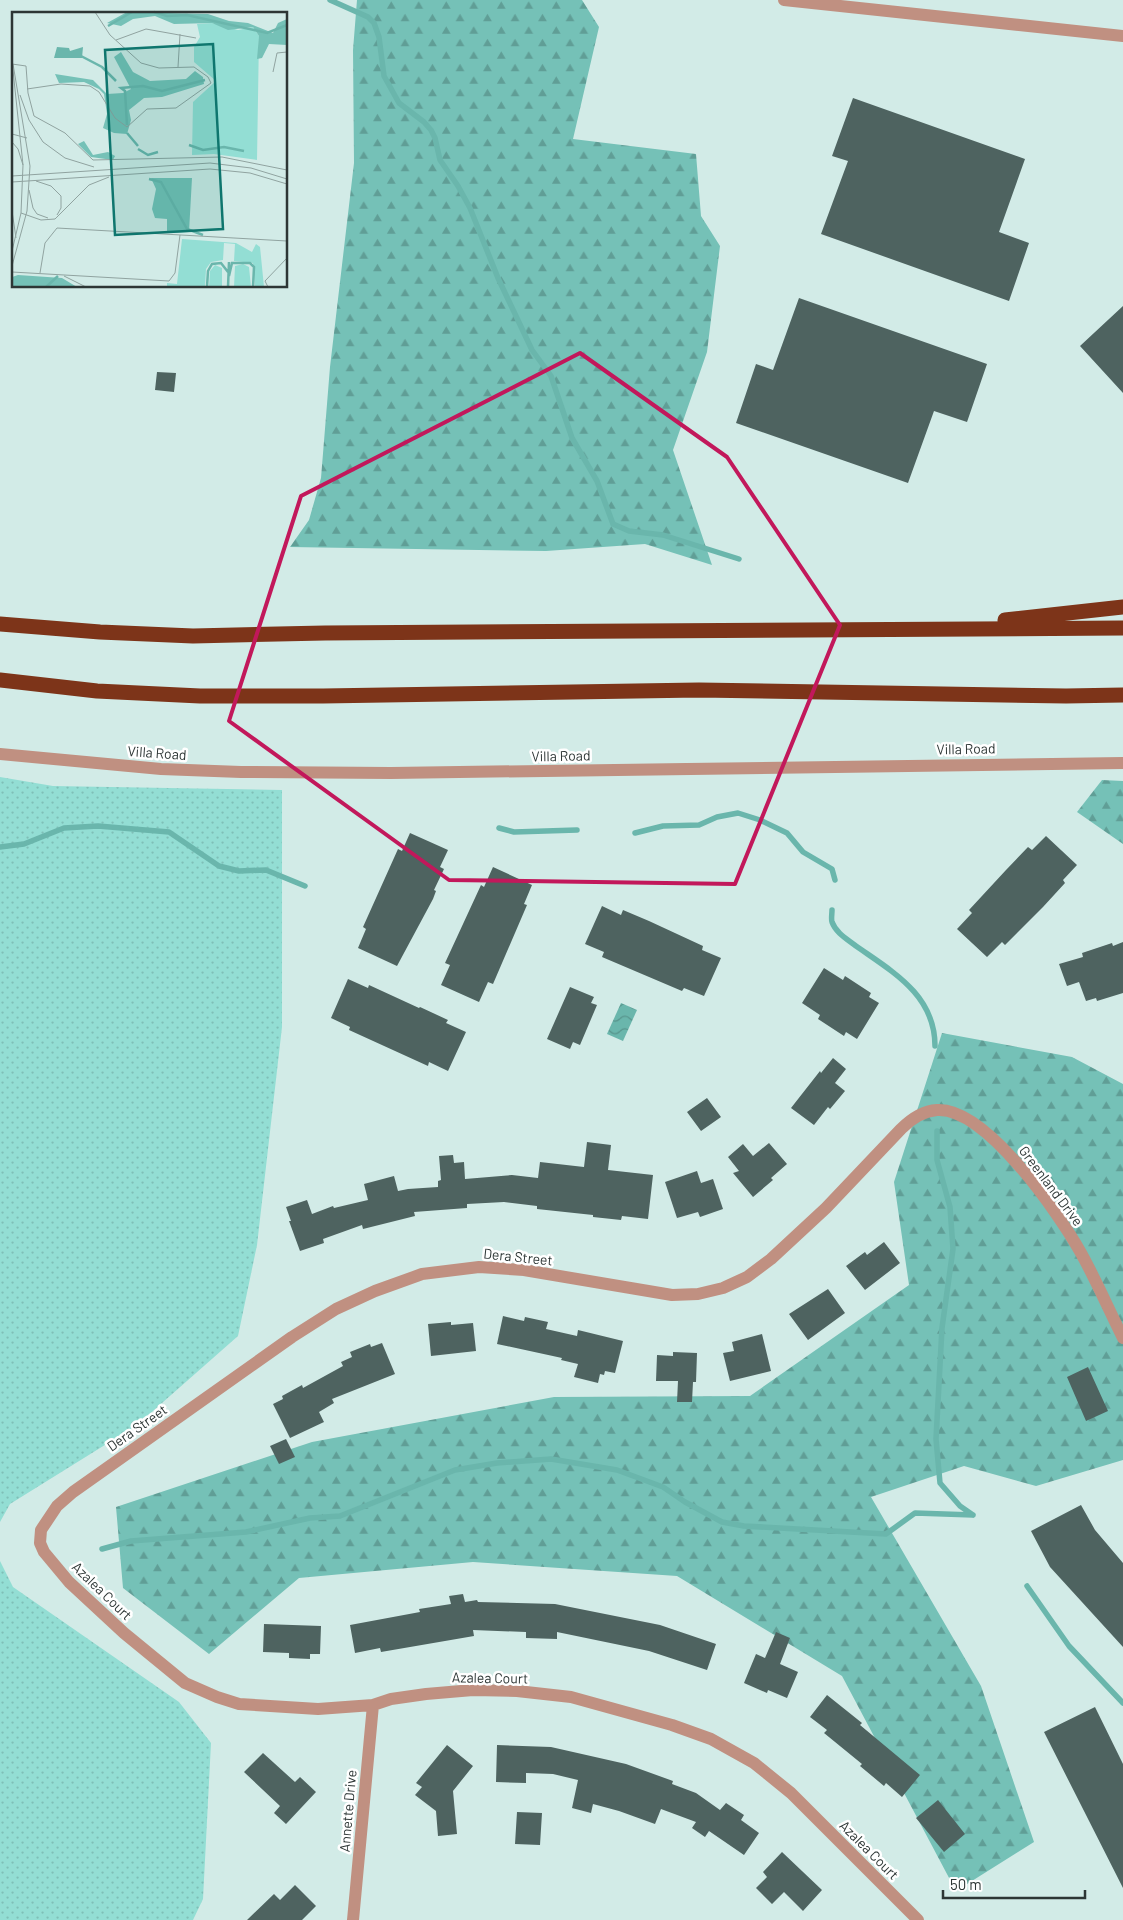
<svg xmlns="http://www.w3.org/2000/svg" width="1123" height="1920" font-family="Barlow,sans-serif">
<defs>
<pattern id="grass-dots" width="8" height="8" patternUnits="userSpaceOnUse" patternTransform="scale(1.25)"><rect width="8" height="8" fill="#93ded4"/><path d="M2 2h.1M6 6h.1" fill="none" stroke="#7fbfb7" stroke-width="1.8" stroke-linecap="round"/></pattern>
<pattern id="forest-firs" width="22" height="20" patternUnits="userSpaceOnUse" patternTransform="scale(1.25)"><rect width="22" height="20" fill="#75c1b7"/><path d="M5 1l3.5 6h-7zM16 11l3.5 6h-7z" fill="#609e96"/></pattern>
<pattern id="water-waves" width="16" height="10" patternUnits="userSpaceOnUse" patternTransform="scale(1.25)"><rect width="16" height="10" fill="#6ab6ac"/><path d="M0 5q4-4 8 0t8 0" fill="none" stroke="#58958d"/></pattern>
</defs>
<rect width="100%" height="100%" fill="#d2ebe7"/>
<path fill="url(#grass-dots)" d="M 0,777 L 53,786 L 282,790 L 282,1027 L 257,1245 L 238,1336 L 137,1425 L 10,1504 L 0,1522 Z
M 0,1561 L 13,1587 L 179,1702 L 211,1743 L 203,1899 L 193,1920 L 0,1920 Z"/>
<path fill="url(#forest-firs)" d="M 357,0 L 582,0 L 599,27 L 573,139 L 696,154 L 701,216 L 720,246 L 707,352 L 673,450 L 712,565 L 645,544 L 546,551 L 290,547 L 309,520 L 321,478 L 330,367 L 354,163 L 353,50 Z
M 1102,780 L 1123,781 L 1123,844 L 1077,812 Z
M 942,1033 L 1072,1057 L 1123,1084 L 1123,1460 L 1036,1486 L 964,1466 L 871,1497 L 981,1686 L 1034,1842 L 956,1891 L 842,1676 L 677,1576 L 473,1562 L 299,1578 L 209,1654 L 123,1588 L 116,1507 L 312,1442 L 554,1397 L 750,1396 L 909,1285 L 894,1182 Z"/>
<path fill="url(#water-waves)" d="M 621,1003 L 637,1010 L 623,1041 L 607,1034 Z"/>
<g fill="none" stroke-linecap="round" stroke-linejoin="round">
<path stroke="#6ab6ac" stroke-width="5.5" d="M 330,0 L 368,17 L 374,23 L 379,37 L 384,76 L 399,103 L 424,122 L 431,130 L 435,138 L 440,160 L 458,186 L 470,208 L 498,278 L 532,350 L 551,376 L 572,438 L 597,481 L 613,524 L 629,531 L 663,535 L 739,559
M 499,828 L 514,832 L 577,830
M 635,833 L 663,826 L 699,825 L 717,817 L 738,813 L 760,820 L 787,833 L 803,852 L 832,869 L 835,880
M 0,847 L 24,844 L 64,828 L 98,826 L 169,832 L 219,866 L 239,871 L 266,870 L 305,886
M 832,910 C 832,914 831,919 832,922 C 836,933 847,939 856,946 C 893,972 935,995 935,1046
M 937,1131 L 937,1160 L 950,1207 L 953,1249 L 942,1328 L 936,1439 L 940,1483 L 960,1506 L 973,1515
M 102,1549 L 131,1541 L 246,1532 L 310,1518 L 340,1516 L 455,1470 L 497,1463 L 551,1459 L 617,1470 L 663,1487 L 685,1502 L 722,1522 L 744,1526 L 886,1534 L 915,1513 L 973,1515
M 1027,1586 L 1069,1646 L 1123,1703"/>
</g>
<path fill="#4e6360" d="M 853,98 L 1025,159 L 999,232 L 1029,243 L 1009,301 L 821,234 L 848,161 L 832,156 Z
M 799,298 L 987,364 L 967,422 L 934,411 L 908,483 L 736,423 L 756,364 L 773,370 Z
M 1123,306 L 1123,393 L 1080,346 Z
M 157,372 L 176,373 L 174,392 L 155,390 Z
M 410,833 L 448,850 L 440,867 L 444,869 L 434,890 L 436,891 L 433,899 L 397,966 L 358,948 L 366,929 L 363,927 L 398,849 L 402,851 Z
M 1046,836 L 1077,865 L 1063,880 L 1065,883 L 1043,907 L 1005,945 L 1002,942 L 987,957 L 957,929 L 972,913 L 969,910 L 1006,870 L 1028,847 L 1032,850 Z
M 493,867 L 532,885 L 524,904 L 527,905 L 493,984 L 488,982 L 479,1002 L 441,985 L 450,965 L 445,963 L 481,885 L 484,887 Z
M 602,906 L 621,915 L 623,910 L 649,921 L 703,946 L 702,950 L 721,958 L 704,996 L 684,988 L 682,991 L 602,957 L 604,952 L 585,944 Z
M 1123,942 L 1123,993 L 1097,1001 L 1096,998 L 1086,1001 L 1079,982 L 1067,986 L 1059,964 L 1083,957 L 1082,953 L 1112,943 L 1113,946 Z
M 824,968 L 843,980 L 845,976 L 871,993 L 869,997 L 879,1003 L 857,1039 L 846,1032 L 844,1036 L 818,1019 L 820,1015 L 802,1003 Z
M 348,979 L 368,988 L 369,985 L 419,1008 L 420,1007 L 448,1020 L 446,1023 L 466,1032 L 448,1071 L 429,1062 L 428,1066 L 349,1030 L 350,1027 L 331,1018 Z
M 570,987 L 594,997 L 591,1003 L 597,1005 L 580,1045 L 573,1042 L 570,1049 L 547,1039 Z
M 833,1058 L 846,1069 L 835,1083 L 845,1091 L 830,1109 L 828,1107 L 814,1125 L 791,1108 L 820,1071 L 821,1073 Z
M 707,1098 L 721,1117 L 701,1131 L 687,1112 Z
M 587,1142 L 611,1145 L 608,1170 L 653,1175 L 648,1219 L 622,1216 L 621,1220 L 593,1217 L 593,1215 L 537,1209 L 537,1206 L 504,1202 L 467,1204 L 467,1208 L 414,1212 L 415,1216 L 363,1229 L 362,1225 L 323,1239 L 324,1243 L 300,1251 L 289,1221 L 291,1221 L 286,1207 L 307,1200 L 312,1214 L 333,1206 L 334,1208 L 368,1200 L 364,1184 L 394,1176 L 398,1191 L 408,1189 L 438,1187 L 438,1181 L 441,1180 L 439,1156 L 453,1155 L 454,1163 L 464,1162 L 465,1179 L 512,1175 L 538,1178 L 540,1162 L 584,1167 Z
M 769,1143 L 787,1164 L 771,1178 L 773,1180 L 753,1197 L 733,1173 L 739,1171 L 728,1157 L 743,1144 L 753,1156 Z
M 697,1171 L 701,1183 L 713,1179 L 723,1209 L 700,1217 L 698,1212 L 677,1218 L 665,1182 Z
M 884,1242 L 900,1263 L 865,1290 L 846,1266 L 865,1252 L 867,1255 Z
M 828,1289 L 845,1313 L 808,1340 L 789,1314 Z
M 503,1316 L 524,1321 L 525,1317 L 548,1322 L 546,1329 L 577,1336 L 578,1330 L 623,1341 L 615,1373 L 605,1371 L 604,1375 L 600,1374 L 598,1383 L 574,1377 L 578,1364 L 561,1360 L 562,1358 L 497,1344 Z
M 451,1322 L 451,1325 L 473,1323 L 476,1351 L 431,1356 L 428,1324 Z
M 762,1334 L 771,1371 L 730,1381 L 723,1353 L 734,1351 L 732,1342 Z
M 382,1343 L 395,1374 L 332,1399 L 334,1403 L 319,1412 L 324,1422 L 290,1438 L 273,1404 L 283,1399 L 282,1396 L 302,1385 L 303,1388 L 343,1366 L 341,1362 L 352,1357 L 350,1352 L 370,1344 L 371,1347 Z
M 673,1352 L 697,1353 L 696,1382 L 693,1382 L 692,1402 L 677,1402 L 678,1381 L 656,1381 L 657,1355 L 673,1356 Z
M 1088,1367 L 1108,1411 L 1086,1421 L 1067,1377 Z
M 286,1439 L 295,1457 L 279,1464 L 270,1446 Z
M 1081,1505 L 1095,1530 L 1123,1563 L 1123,1647 L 1050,1567 L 1031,1531 Z
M 463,1594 L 465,1602 L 477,1600 L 478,1602 L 555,1604 L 660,1625 L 716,1644 L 707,1670 L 649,1651 L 557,1632 L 557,1639 L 526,1638 L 526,1632 L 473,1630 L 474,1636 L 381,1652 L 380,1648 L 355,1653 L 350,1625 L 420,1612 L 419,1609 L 451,1604 L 449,1596 Z
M 264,1624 L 321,1626 L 320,1654 L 310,1654 L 310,1659 L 289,1658 L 289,1653 L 263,1652 Z
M 776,1632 L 790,1638 L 780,1664 L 798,1672 L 787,1698 L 768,1690 L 767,1693 L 744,1683 L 756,1654 L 765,1658 Z
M 827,1695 L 862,1723 L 860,1725 L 920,1775 L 902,1797 L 886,1783 L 884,1786 L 860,1766 L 862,1764 L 824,1733 L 827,1730 L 810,1717 Z
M 1095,1707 L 1123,1764 L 1123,1888 L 1044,1732 Z
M 447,1745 L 473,1766 L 453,1791 L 457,1834 L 438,1836 L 436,1811 L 415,1795 L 422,1787 L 416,1783 Z
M 497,1745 L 551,1747 L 626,1764 L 673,1781 L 672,1784 L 696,1793 L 720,1810 L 726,1803 L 744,1815 L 741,1820 L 759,1833 L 744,1855 L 709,1831 L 705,1837 L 692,1828 L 696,1822 L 661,1809 L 655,1824 L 619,1811 L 593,1804 L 591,1813 L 572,1808 L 578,1780 L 553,1774 L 526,1773 L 526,1783 L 496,1782 Z
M 263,1753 L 295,1782 L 300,1777 L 316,1792 L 286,1824 L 274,1813 L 280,1806 L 244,1772 Z
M 938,1800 L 965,1834 L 944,1852 L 916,1818 Z
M 517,1812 L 542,1813 L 540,1845 L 515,1844 Z
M 782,1852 L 822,1890 L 803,1911 L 784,1892 L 772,1904 L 756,1888 L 767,1877 L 763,1872 Z
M 295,1885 L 316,1906 L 302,1920 L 247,1920 L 274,1894 L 280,1900 Z"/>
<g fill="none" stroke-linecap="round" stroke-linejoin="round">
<path stroke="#c09081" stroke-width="12" d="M 784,0 L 1123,36
M 0,754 L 161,769 L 241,772 L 391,773 L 1123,763
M 353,1920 L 373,1705
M 918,1920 L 791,1793 L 754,1763 L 711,1739 L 672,1725 L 571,1697 L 517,1691 L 473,1690 L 426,1694 L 391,1699 L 373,1705 L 318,1709 L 239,1704 L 217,1697 L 185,1683 L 124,1633 L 69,1582 L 44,1552 L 40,1543 L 41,1530 L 57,1506 L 73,1492 L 292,1337 L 336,1309 L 375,1291 L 422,1274 L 479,1267 L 524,1270 L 672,1295 L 698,1294 L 723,1288 L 747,1277 L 771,1259 L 826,1208 L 901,1129 C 911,1119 922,1111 937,1110 C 986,1107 1059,1214 1081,1253 C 1096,1280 1109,1310 1123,1338"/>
<path stroke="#7d3419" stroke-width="15" d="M 1005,620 L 1123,607
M 0,624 L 100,632 L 193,636 L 325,633 L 1123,628
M 0,680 L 97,691 L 200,696 L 323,696 L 699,690 L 1066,696 L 1123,695"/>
</g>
<path fill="none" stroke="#c2185b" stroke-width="4" stroke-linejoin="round" d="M 580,353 L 727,457 L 840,625 L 735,884 L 449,880 L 229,721 L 301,496 Z"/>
<g text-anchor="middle" stroke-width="5" stroke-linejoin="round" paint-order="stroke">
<g font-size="14" fill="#2d3635" stroke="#fff">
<text transform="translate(966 749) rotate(-1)" y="5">Villa Road</text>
<text transform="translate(157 753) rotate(4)" y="5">Villa Road</text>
<text transform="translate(561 756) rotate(-1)" y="5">Villa Road</text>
<text transform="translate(1051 1186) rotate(53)" y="5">Greenland Drive</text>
<text transform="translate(518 1257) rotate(6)" y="5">Dera Street</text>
<text transform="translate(137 1428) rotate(-35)" y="5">Dera Street</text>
<text transform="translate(102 1591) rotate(44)" y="5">Azalea Court</text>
<text transform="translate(490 1678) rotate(1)" y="5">Azalea Court</text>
<text transform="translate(348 1811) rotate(-85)" y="5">Annette Drive</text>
<text transform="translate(869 1850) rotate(45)" y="5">Azalea Court</text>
</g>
</g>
<g transform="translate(12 12)">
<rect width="275" height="275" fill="#d2ebe7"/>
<path d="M 200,11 L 226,18 L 241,15 L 247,24 L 245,148 L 202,142 L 180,143 L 181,90 L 204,69 L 182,50 L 182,35 L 188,25 L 185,12 ZM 170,227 L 224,231 L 240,240 L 244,232 L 248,235 L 252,275 L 243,275 L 241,251 L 222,249 L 223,232 L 212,231 L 211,248 L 199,250 L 194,257 L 193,275 L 155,275 L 155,271 L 165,272 ZM 231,252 L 237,255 L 239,275 L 222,275 L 223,254 ZM 203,253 L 210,256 L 210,275 L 197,275 L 198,259 Z" fill="#93ded4"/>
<path d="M 115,0 L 196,2 L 217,9 L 236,11 L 261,21 L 266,11 L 275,7 L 275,33 L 257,32 L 250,46 L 245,47 L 247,24 L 241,15 L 216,18 L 200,11 L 162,12 L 143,4 L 121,7 L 109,14 L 95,11 ZM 109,40 L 121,60 L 138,69 L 174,67 L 183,59 L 191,65 L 192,72 L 150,85 L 132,86 L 117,98 L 119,108 L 115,122 L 102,121 L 91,116 L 95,102 L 92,82 L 87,77 L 72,70 L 47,71 L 43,62 L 81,68 L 95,82 L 111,81 L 119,77 L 102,45 ZM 72,129 L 81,143 L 96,140 L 103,144 L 101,148 L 79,145 L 66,132 ZM 139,166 L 180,166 L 177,220 L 155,221 L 155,207 L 143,206 L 140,197 L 144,177 ZM 6,263 L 50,266 L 65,275 L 0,275 L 0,265 Z" fill="#75c1b7"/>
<path d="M 45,35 L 57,36 L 58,39 L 71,35 L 70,46 L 42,46 Z" fill="#6ab6ac"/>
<path fill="none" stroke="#6ab6ac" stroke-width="2.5" d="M 142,0 L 155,4 L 175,3 L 255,21 L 275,13M 96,14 L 120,0M 69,44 L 90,55 L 104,69M 115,113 L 113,79 L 109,76 L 131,74 L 150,79 L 193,68M 115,121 L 126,134M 177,133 L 191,138 L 212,135 L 232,139M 126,137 L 136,143 L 146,140M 137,167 L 149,170 L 175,217 L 191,223M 217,264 L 220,251 L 238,251 L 242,255 L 241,275M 34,275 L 46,264M 195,275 L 196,259 L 200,252 L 209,251 L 216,260M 216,275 L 217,250"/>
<path fill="none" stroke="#90a3a0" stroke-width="1" d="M 104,28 L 134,17 L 184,26M 0,49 L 11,153 L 9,201 L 0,239M 0,52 L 14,54 L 16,81 L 22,104 L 53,121 L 81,148 L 210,145 L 275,158M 166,55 L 168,22M 261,60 L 265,41 L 275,40M 15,77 L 49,72 L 78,74 L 87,80 L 103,106 L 115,115 L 135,97 L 164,96 L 199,71 L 196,65 L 182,55 L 147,56 L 129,51 L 98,23 L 83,0M 8,83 L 17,108 L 31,130 L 53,146 L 82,155M 0,122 L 15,126M 0,130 L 6,137 L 11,153M 0,164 L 198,151 L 239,156 L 275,167M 24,169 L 39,174 L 49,184 L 49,196 L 45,203M 0,170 L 198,157 L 238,161 L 275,172M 17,178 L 21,196 L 25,202 L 36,206M 0,199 L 4,226M 9,201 L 29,208 L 43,207 L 77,173 L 97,165M 0,254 L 15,199 L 18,154 L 1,52M 0,260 L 157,269 L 163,261 L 168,223M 28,261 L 33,231 L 45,216 L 275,229M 52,264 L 74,275M 256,275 L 253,269 L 275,246"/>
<path fill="#0f766e" fill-opacity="0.15" stroke="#0f766e" stroke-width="2.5" d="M 201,32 L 211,217 L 103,223 L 93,38 Z"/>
<rect width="275" height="275" fill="none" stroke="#2d3635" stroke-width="2.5"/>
</g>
<path d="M943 1890v8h142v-8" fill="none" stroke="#2d3635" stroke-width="2.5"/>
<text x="950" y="1890" font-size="15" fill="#2d3635" stroke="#ffffff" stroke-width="4" paint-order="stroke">50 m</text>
</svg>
